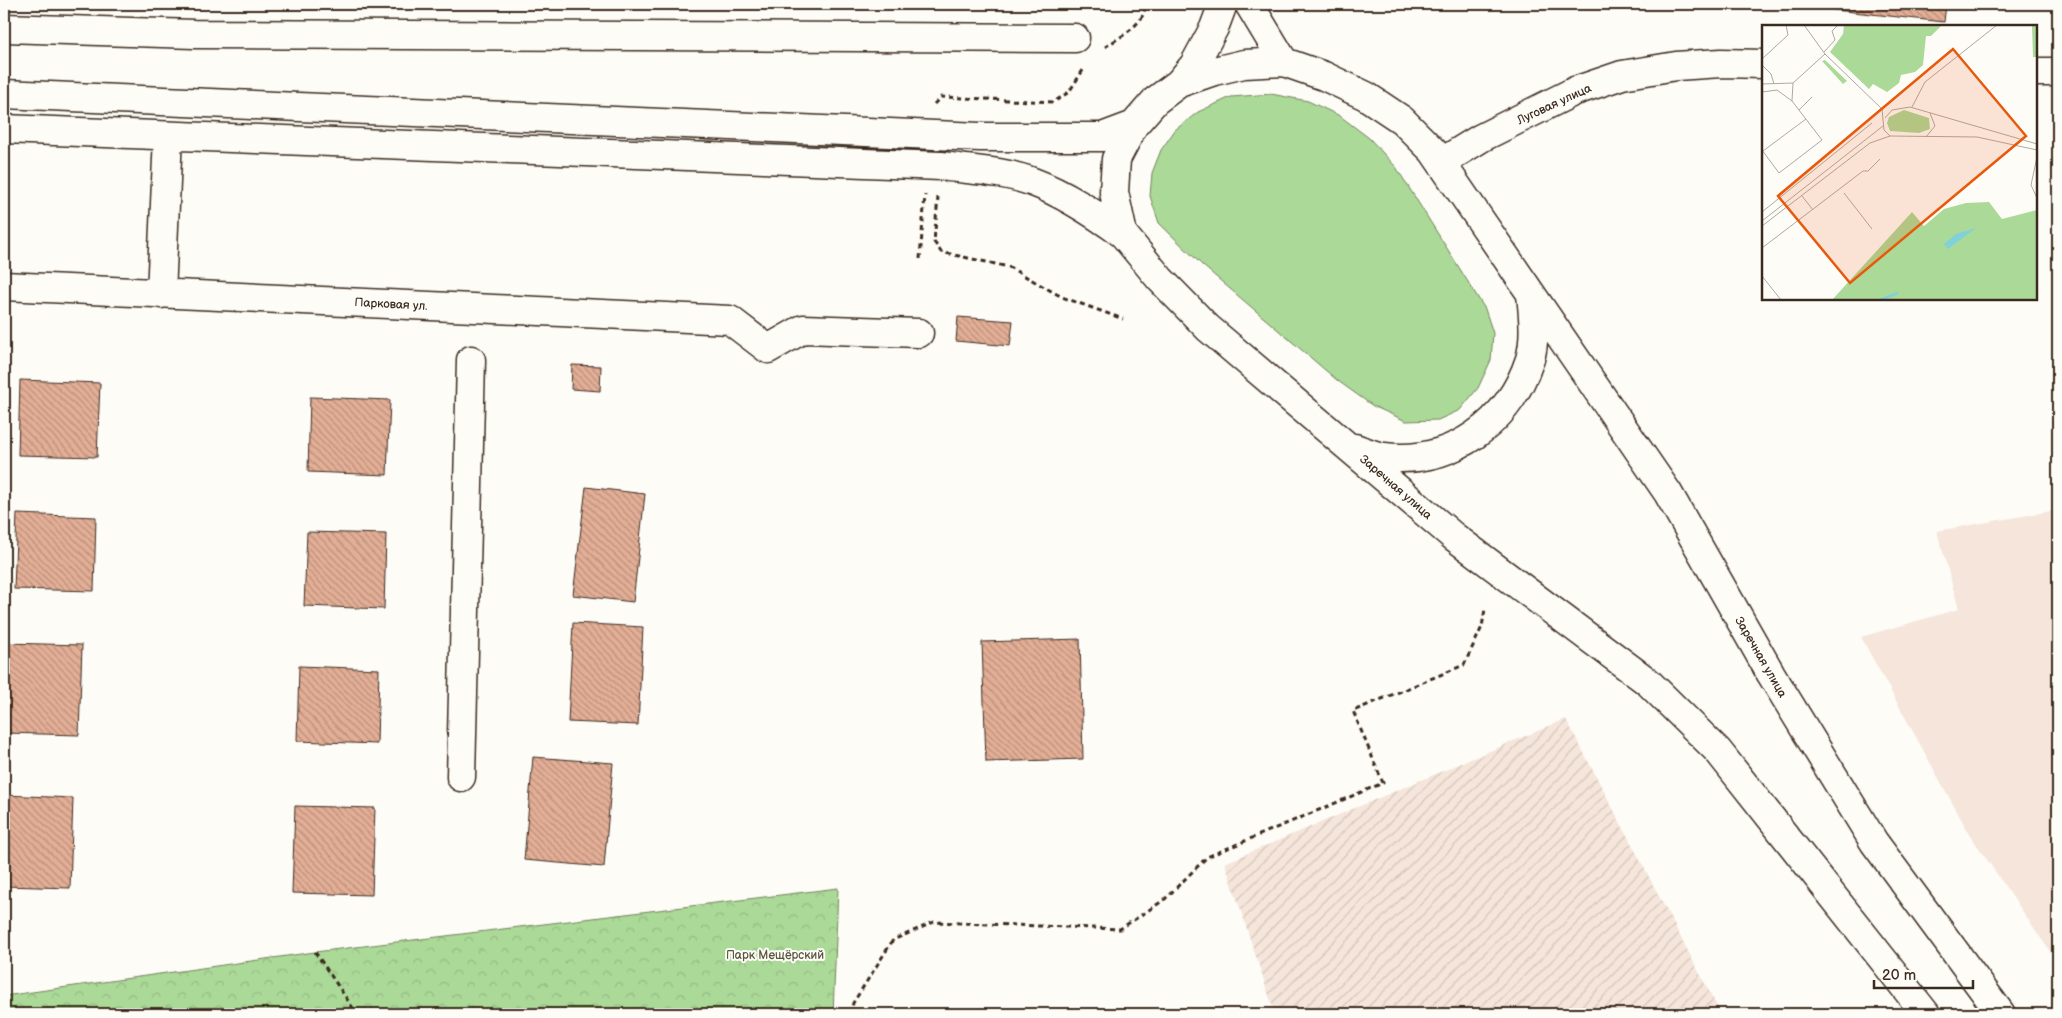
<svg xmlns="http://www.w3.org/2000/svg" width="2062" height="1018" font-family="'Balsamiq Sans',sans-serif">
<defs>
<pattern id="industrial-furrows" width="10" height="10" patternUnits="userSpaceOnUse" patternTransform="scale(1.25)"><rect width="10" height="10" fill="#f5e5da"/><path d="M-1 1l2-2M0 10L10 0M9 11l2-2" fill="none" stroke="#d3c5bb"/></pattern>
<pattern id="forest-crowns" width="20" height="18" patternUnits="userSpaceOnUse" patternTransform="scale(1.25)"><rect width="20" height="18" fill="#abd998"/><path d="M2 6a3 3 0 1 1 6 0M12 15a3 3 0 1 1 6 0" fill="none" stroke="#94ba83"/></pattern>
<pattern id="building-back-hatch" width="6" height="6" patternUnits="userSpaceOnUse" patternTransform="scale(1.25)"><rect width="6" height="6" fill="#e3ae96"/><path d="M-1 5l2 2M0 0l6 6M5-1l2 2" fill="none" stroke="#b98e7a"/></pattern>
</defs>
<rect width="100%" height="100%" fill="#fdfcf7"/>
<filter id="ink" filterUnits="userSpaceOnUse"><feTurbulence type="fractalNoise" baseFrequency=".02" numOctaves="2"/><feDisplacementMap in="SourceGraphic" scale="10" xChannelSelector="R" yChannelSelector="G"/><feConvolveMatrix kernelMatrix="1 2 1 2 8 2 1 2 1" color-interpolation-filters="sRGB"/></filter>
<g filter="url(#ink)">
<path fill="#f5e5da" d="M 2058,510 L 2058,963 L 1970,835 L 1861,637 L 1959,609 L 1937,531 Z"/>
<path fill="url(#industrial-furrows)" d="M 1566,719 L 1721,1014 L 1275,1014 L 1225,863 Z"/>
<path fill="#abd998" stroke="#73825b" d="M 1271,94 L 1308,101 L 1340,116 L 1369,138 L 1396,167 L 1485,309 L 1493,333 L 1491,360 L 1478,388 L 1460,410 L 1438,420 L 1406,421 L 1373,406 L 1338,381 L 1202,265 L 1159,223 L 1150,196 L 1152,173 L 1161,150 L 1175,130 L 1198,112 L 1231,97 Z"/>
<path fill="url(#forest-crowns)" stroke="#73825b" d="M 838,888 L 833,1014 L 4,1014 L 4,996 L 315,952 Z"/>
<path fill="url(#building-back-hatch)" stroke="#3b2a1e" d="M 1817,4 L 1946,4 L 1944,22 L 1817,8 Z
M 958,317 L 1013,321 L 1010,346 L 956,341 Z
M 572,365 L 601,366 L 600,391 L 571,389 Z
M 20,380 L 100,383 L 97,457 L 18,455 Z
M 310,397 L 390,400 L 387,475 L 308,472 Z
M 586,487 L 645,494 L 633,602 L 573,595 Z
M 17,514 L 96,517 L 94,591 L 14,589 Z
M 307,532 L 386,534 L 384,609 L 304,606 Z
M 573,623 L 643,627 L 638,725 L 568,722 Z
M 1080,639 L 1083,759 L 986,762 L 982,642 Z
M 4,643 L 82,645 L 79,735 L 4,733 Z
M 299,666 L 379,669 L 377,744 L 297,741 Z
M 533,757 L 613,763 L 604,867 L 524,860 Z
M 4,795 L 73,798 L 70,888 L 4,886 Z
M 295,806 L 375,808 L 372,895 L 292,893 Z"/>
<g fill="none" stroke-linecap="round" stroke-linejoin="round">
<g stroke="#3b2a1e" stroke-width="31">
<path id="minor" d="M 1223,4 L 1214,28 L 1194,65 L 1179,83 L 1155,101 L 1134,125 L 1116,159 L 1114,192 L 1123,234 L 1160,279 L 1208,328 L 1453,536 L 1648,682 L 1718,751 L 1926,1014
M 1249,4 L 1284,62
M 4,28 L 194,34 L 1075,38
M 2036,72 L 2058,72
M 1179,83 L 1214,71 L 1244,64 L 1284,62 L 1324,76 L 1366,96 L 1402,120 L 1433,151 L 1668,493 L 1771,674 L 1874,842 L 2001,1014
M 4,94 L 980,137 L 1102,137 L 1134,125
M 4,129 L 941,166 C 971,170 1004,171 1033,182 C 1065,194 1095,214 1123,234
M 1442,162 L 1481,138 L 1575,91 L 1622,75 L 1676,66 L 1721,63 L 1763,64
M 4,286 L 730,320 L 768,349 L 803,329 L 919,333
M 161,294 L 168,136
M 1355,448 C 1364,451 1375,456 1384,457 C 1452,465 1509,423 1530,359 C 1536,338 1533,315 1531,294
M 461,777 L 471,360"/>
</g>
<path stroke="#3b2a1e" stroke-width="3" stroke-dasharray="5 4" stroke-linecap="butt" d="M 1105,47 C 1120,37 1146,24 1145,4
M 934,104 L 941,97 L 1054,102 L 1069,92 L 1085,67
M 938,197 L 934,242 L 941,252 L 1009,267 L 1062,297 L 1123,319
M 920,259 L 925,195
M 315,952 L 357,1014
M 850,1014 L 853,1003 L 893,940 L 934,922 L 1120,929 L 1164,900 L 1207,857 L 1383,783 L 1353,711 L 1464,665 L 1482,627 L 1485,609"/>
<use href="#minor" stroke="#fdfcf7" stroke-width="28"/>
</g>
</g>
<g text-anchor="middle" stroke-width="4" stroke-linejoin="round" paint-order="stroke">
<g font-size="12" fill="#3b2a1e" stroke="#fdfcf7">
<text transform="translate(1554 104) rotate(-25)" y="4">Луговая улица</text>
<text transform="translate(391 304) rotate(3)" y="4">Парковая ул.</text>
<text transform="translate(1396 487) rotate(41)" y="4">Заречная улица</text>
<text transform="translate(1761 657) rotate(60)" y="4">Заречная улица</text>
</g>
<g font-size="12" fill="#57563c" stroke="#fdfcf7">
<text x="775" y="959">Парк Мещёрский</text>
</g>
</g>
<g transform="translate(1762 25)">
<rect width="275" height="275" fill="#fdfcf7"/>
<path d="M 270,0 L 275,0 L 275,32 L 271,32 ZM 63,35 L 85,56 L 81,59 L 60,36 ZM 142,85 L 167,93 L 168,104 L 157,108 L 128,106 L 125,98 L 127,92 Z" fill="#abd998"/>
<path d="M 82,0 L 180,0 L 169,11 L 164,11 L 161,40 L 153,47 L 139,50 L 137,58 L 125,67 L 111,59 L 107,64 L 68,27 L 81,9 ZM 227,177 L 240,194 L 275,185 L 275,275 L 70,275 L 150,187 L 162,201 L 182,184 L 204,178 Z" fill="#abd998"/>
<path d="M 214,203 L 186,224 L 182,219 L 194,209 Z" fill="#80d1d9"/>
<path fill="none" stroke="#80d1d9" stroke-width="2.5" d="M 118,275 L 136,268"/>
<path fill="none" stroke="#afa8a0" stroke-width="1" d="M 42,0 L 63,29 L 120,84 L 122,105 L 128,111 L 215,112 L 275,125M 62,27 L 73,15 L 70,6 L 76,0M 0,34 L 26,10 L 24,0M 0,40 L 9,49 L 12,59M 0,59 L 31,58 L 63,29M 0,67 L 15,65 L 30,76M 150,82 L 163,57 L 235,0M 37,85 L 50,72M 123,93 L 130,85 L 148,82 L 275,119M 164,112 L 173,101 L 168,88M 0,125 L 17,148 L 60,115 L 30,76 L 31,58M 1,126 L 44,94M 275,132 L 269,160 L 275,173M 82,168 L 110,204M 40,171 L 51,185M 0,187 L 110,98M 0,196 L 121,101M 0,201 L 108,118 L 128,111M 0,223 L 101,146 L 106,146 L 118,134M 0,251 L 19,275"/>
<path fill="#e8590c" fill-opacity="0.15" stroke="#e8590c" stroke-width="2.5" d="M 191,24 L 264,111 L 88,258 L 16,171 Z"/>
<rect width="275" height="275" fill="none" stroke="#3b2a1e" stroke-width="2.5"/>
</g>
<rect width="2062" height="1018" fill="none" stroke="#fdfcf7" stroke-width="20"/>
<rect x="10" y="10" width="2042" height="998" fill="none" stroke="#3b2a1e" stroke-width="2" filter="url(#ink)"/>
<path d="M1874 980v8h99v-8" fill="none" stroke="#3b2a1e" stroke-width="2.5"/>
<text x="1882" y="980" font-size="15" fill="#3b2a1e" stroke="#fdfcf7" stroke-width="4" paint-order="stroke">20 m</text>
</svg>
